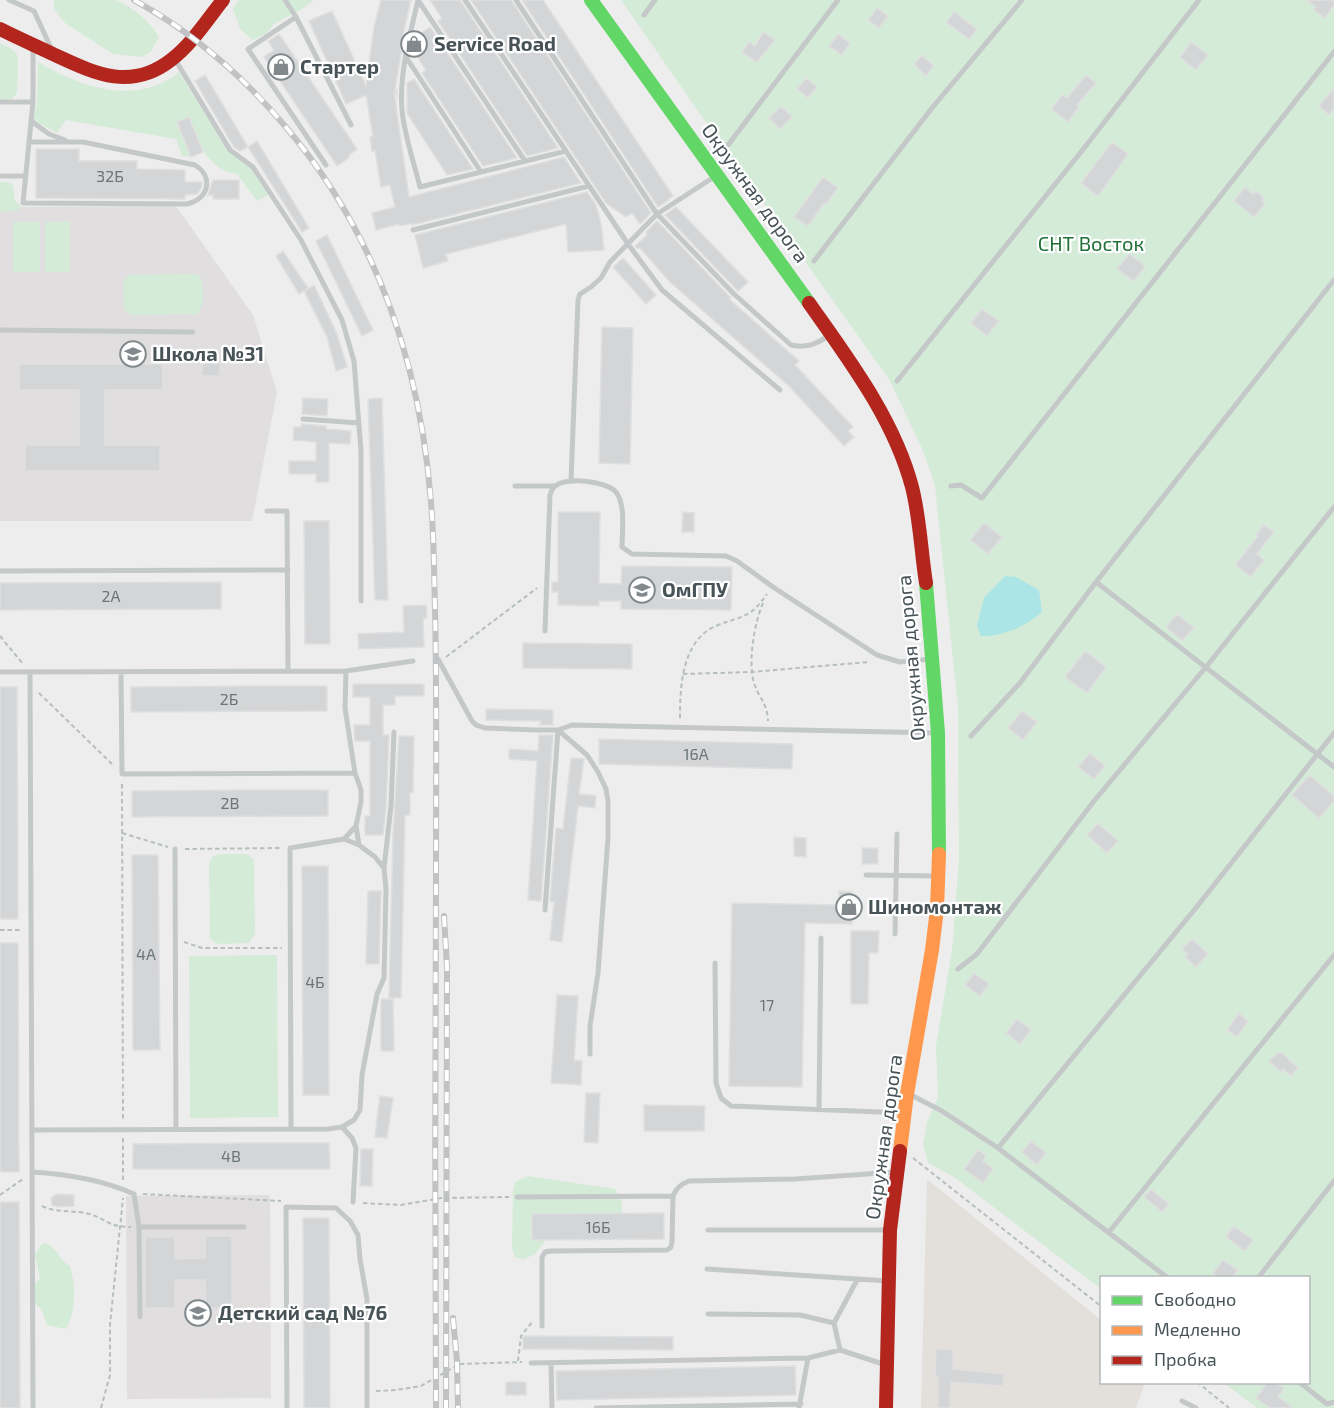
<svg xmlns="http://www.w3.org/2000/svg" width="1334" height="1408" font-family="'Exo 2',sans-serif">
<rect width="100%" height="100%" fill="#eeeded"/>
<path fill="#e3dfda" d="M 927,1179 L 1101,1320 L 1102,1382 L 1145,1383 L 1136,1408 L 921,1408 Z"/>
<path fill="#e0dedf" d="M 176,206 L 253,315 L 277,392 L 252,521 L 0,521 L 0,207 Z
M 270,1195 L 271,1398 L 127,1399 L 126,1196 Z"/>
<path fill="#d4ebd8" d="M 54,0 L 116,0 C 134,8 149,20 159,37 L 151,52 L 142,57 L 113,54 L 65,23 L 54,9 Z
M 239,0 L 314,0 L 302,9 L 274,24 L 267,33 L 253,40 L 240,29 L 233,9 Z
M 621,0 L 1334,0 L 1334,1408 L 1257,1408 L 1224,1383 L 1308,1382 L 1308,1278 L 1102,1278 L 1101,1289 L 954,1177 L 928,1163 L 923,1144 L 927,1122 L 938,1097 L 936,1046 L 952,951 L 959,859 L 958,708 L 935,486 L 923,451 L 890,381 L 698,111 Z
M 0,43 L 10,48 L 17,54 L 18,64 L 17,93 L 12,99 L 0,100 Z
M 38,62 C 81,87 135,107 179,72 L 228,151 L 252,168 L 268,195 L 257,201 L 237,174 C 207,170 199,142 189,117 L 177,122 L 191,157 L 182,156 L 176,139 L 66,120 L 57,133 L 33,120 L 37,103 Z
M 0,182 L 8,182 L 13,185 L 15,201 L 21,205 L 19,210 L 0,212 Z
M 13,222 L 40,222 L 40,272 L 13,272 Z
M 45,222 L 70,222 L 70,272 L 45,272 Z
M 194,274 L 200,276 C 204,286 205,306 197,314 L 131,315 L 124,309 L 123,282 L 128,275 Z
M 219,854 L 245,854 L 249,855 L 254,860 L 255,934 L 249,943 L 220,944 L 216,943 L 210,938 L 209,864 L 212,857 Z
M 277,955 L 278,1117 L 190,1118 L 189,956 Z
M 528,1176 L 615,1189 L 622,1203 L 622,1213 L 532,1214 L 532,1240 L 546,1240 L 535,1254 L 523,1260 L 515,1257 L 512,1248 L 513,1190 L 515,1182 Z
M 43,1243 C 57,1245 59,1261 70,1266 C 76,1286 76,1312 66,1329 L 47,1325 L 41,1309 L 30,1299 L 30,1289 L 40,1279 L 35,1254 Z"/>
<path fill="#ace5e5" d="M 1005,576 L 1016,577 L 1039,590 L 1042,612 C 1025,627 1003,636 981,636 L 977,625 L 984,598 Z"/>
<path fill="#d4d5d6" stroke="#dfdfe0" stroke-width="1.5" d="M 381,0 L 411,0 L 400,48 L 402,47 L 395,91 L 397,90 L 397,96 L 394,91 L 409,197 L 564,157 L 581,183 L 412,225 L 412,223 L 400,226 L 399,224 L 376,230 L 372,213 L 395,207 L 390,185 L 381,187 L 375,150 L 372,151 L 370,137 L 373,136 L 366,95 L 346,104 L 309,21 L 332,11 L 366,86 L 374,27 Z
M 430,0 L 460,0 L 558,148 L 527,156 L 438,21 L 442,18 Z
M 471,0 L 511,0 L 651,213 L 640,224 L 632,213 L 626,217 L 606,203 Z
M 522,0 L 543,0 L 673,196 L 668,199 L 669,200 L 658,207 Z
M 1306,0 L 1334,0 L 1334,5 L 1325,18 L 1314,10 L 1316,7 Z
M 877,8 L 888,16 L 879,28 L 868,20 Z
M 954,12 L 977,29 L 969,39 L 946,22 Z
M 430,27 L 517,158 L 483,166 L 422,73 L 426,70 L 412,49 L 414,38 Z
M 763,32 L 775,40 L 757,62 L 742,52 L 749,42 L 755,46 Z
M 279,34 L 357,149 L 349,155 L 350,157 L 337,166 L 264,57 L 274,50 L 268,41 Z
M 838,34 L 850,43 L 842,55 L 829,46 Z
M 1191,42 L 1208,55 L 1196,70 L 1180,57 Z
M 922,55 L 934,66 L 926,76 L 914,64 Z
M 205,75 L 248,147 L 240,151 L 234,147 L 195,81 Z
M 1086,75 L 1096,83 L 1077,105 L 1079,107 L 1068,122 L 1051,109 L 1063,94 L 1067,98 Z
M 806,78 L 817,87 L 808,98 L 797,89 Z
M 414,79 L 473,169 L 447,175 L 407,113 L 407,83 Z
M 1334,88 L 1334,108 L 1329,115 L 1319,106 Z
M 781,106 L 792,117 L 780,129 L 769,118 Z
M 189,117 L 203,152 L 191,157 L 177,122 Z
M 257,141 L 309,228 L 302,232 L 248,147 Z
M 1112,142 L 1128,154 L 1098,196 L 1081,183 Z
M 36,149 L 79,149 L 79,161 L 137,161 L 137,169 L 185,170 L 185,182 L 202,182 L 202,186 L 197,194 L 185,195 L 185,199 L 36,198 Z
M 823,177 L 838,188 L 826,204 L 824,203 L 808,226 L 794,217 Z
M 213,180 L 239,180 L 239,199 L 213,199 L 213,195 L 208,195 Z
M 1245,187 L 1253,194 L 1256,191 L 1264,198 L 1262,201 L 1265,204 L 1254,217 L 1234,201 Z
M 587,192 L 596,205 L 601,223 L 604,250 L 568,252 L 566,224 L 446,254 L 448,261 L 423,268 L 415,235 Z
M 676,207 L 748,282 L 738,291 L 665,215 Z
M 657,221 L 731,298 L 729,299 L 799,361 L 795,365 L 853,427 L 848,431 L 854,437 L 844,446 L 789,386 L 670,282 L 640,248 L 637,248 L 635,246 L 647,235 L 646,232 Z
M 327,235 L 373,330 L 362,336 L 316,241 Z
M 283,251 L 308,288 L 299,294 L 276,256 Z
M 1129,254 L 1145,266 L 1134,281 L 1117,269 Z
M 623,258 L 656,295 L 646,304 L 613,267 Z
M 314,285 L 337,334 L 347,367 L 336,371 L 327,337 L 304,291 Z
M 982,309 L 999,321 L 987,336 L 971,323 Z
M 602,327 L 633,328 L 630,464 L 599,463 Z
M 202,363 L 220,363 L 220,376 L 202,376 Z
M 19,364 L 163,364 L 163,390 L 105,390 L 105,445 L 160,445 L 160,471 L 25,471 L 25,445 L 79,445 L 79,390 L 19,390 Z
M 303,398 L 328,399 L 327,416 L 302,414 Z
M 382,398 L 388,600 L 375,600 L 368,399 Z
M 302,424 L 326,426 L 326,429 L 351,431 L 350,444 L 329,443 L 329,482 L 316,482 L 316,474 L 289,474 L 289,461 L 316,461 L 316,442 L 293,440 L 294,427 L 301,427 Z
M 558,512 L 600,512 L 599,583 L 621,584 L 622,566 L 732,567 L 731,610 L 621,609 L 621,601 L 599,601 L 599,606 L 558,605 L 558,592 L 552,592 L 552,582 L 558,582 Z
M 683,512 L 694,513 L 694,532 L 682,532 Z
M 304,521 L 329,521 L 330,644 L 305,644 Z
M 984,523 L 1002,537 L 988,554 L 970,540 Z
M 1264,525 L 1274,532 L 1257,554 L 1264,560 L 1251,577 L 1235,565 L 1258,536 L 1256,535 Z
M 221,582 L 221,609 L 0,610 L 0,583 Z
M 426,605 L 427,618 L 423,618 L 424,647 L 359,649 L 358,634 L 404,632 L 403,606 Z
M 1177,614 L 1194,628 L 1182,641 L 1166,627 Z
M 523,643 L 632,644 L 632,669 L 523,668 Z
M 1085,651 L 1106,667 L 1087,693 L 1065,677 Z
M 353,684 L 424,684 L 424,696 L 395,696 L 395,705 L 383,705 L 383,735 L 389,735 L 386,806 L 383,835 L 365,835 L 365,816 L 370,816 L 370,741 L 355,741 L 354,725 L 370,725 L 370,697 L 353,697 Z
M 244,686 L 327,686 L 327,711 L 131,712 L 131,687 Z
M 0,687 L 17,687 L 18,919 L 0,919 Z
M 486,709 L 553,710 L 553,725 L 540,725 L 541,721 L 486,720 Z
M 1022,711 L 1037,722 L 1023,740 L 1008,728 Z
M 539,735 L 553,735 L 541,901 L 528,900 L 537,761 L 509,759 L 509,749 L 538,751 Z
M 399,736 L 414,736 L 413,793 L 410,793 L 410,815 L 405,815 L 401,998 L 389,998 L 393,835 Z
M 599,739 L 793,744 L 792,769 L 599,764 Z
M 1090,753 L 1105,766 L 1094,779 L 1078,767 Z
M 571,758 L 584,759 L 579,794 L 596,796 L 595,808 L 578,806 L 562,942 L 550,940 L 554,902 L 550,901 L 556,828 L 563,829 Z
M 1309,775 L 1334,796 L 1334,801 L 1319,818 L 1292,795 Z
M 244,790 L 328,790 L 328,816 L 132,817 L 132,791 Z
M 1098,823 L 1118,841 L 1107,853 L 1087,835 Z
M 794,837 L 806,838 L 806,857 L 794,856 Z
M 862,848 L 878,848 L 878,864 L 862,864 Z
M 132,855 L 158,855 L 160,1050 L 133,1050 Z
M 302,866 L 328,866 L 329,1095 L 303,1095 Z
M 368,891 L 381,891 L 379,964 L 366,964 Z
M 839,891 L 852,892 L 852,924 L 805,923 L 802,1087 L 729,1086 L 732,903 L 839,905 Z
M 851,931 L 879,931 L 878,953 L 869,953 L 868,1004 L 851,1004 Z
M 1192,939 L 1208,954 L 1196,967 L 1185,957 L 1188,954 L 1182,949 Z
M 0,943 L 18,943 L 19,1172 L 0,1172 Z
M 974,973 L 989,984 L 980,996 L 965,985 Z
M 557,995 L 578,996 L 574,1060 L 582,1061 L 581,1085 L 551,1083 Z
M 381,999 L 393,999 L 394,1051 L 381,1051 Z
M 1239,1013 L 1248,1021 L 1237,1037 L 1227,1030 Z
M 1017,1019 L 1031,1030 L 1020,1044 L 1006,1033 Z
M 1278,1053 L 1282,1053 L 1298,1068 L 1291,1076 L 1283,1069 L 1281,1072 L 1269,1061 Z
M 586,1093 L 600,1093 L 598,1143 L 584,1142 Z
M 380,1096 L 393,1098 L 387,1138 L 375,1137 Z
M 644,1105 L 705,1106 L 704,1131 L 644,1131 Z
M 1031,1141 L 1046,1153 L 1037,1165 L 1022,1152 Z
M 246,1143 L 329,1143 L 330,1169 L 133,1169 L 133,1144 Z
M 361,1149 L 373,1149 L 372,1186 L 360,1186 Z
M 978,1150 L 986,1156 L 983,1161 L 993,1169 L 983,1183 L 964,1169 Z
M 1151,1189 L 1169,1204 L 1162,1212 L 1144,1197 Z
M 57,1194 L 74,1195 L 74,1206 L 57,1207 L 52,1205 L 51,1198 Z
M 0,1202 L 19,1202 L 20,1408 L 0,1408 Z
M 664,1213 L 664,1239 L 532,1240 L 532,1214 Z
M 303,1218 L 329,1218 L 330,1408 L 304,1408 Z
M 1234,1226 L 1253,1240 L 1245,1251 L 1226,1237 Z
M 205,1236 L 232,1236 L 232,1308 L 206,1308 L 205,1280 L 175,1280 L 175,1308 L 145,1308 L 145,1237 L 175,1237 L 175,1259 L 205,1258 Z
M 1223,1260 L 1238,1270 L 1232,1278 L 1218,1278 L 1213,1273 Z
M 523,1336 L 673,1337 L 673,1350 L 523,1349 Z
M 936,1349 L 953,1349 L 953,1369 L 1004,1374 L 1003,1386 L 951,1382 L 950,1408 L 938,1408 L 938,1377 L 935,1377 Z
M 795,1366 L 796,1395 L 557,1400 L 556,1371 Z
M 506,1382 L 526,1382 L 526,1395 L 506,1395 Z
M 1267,1383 L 1276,1383 L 1284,1388 L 1278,1396 L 1293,1408 L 1270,1408 L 1256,1398 Z"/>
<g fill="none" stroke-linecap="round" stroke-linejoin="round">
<path stroke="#b5c0ba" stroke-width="2" stroke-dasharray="4.5 3" stroke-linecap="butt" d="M 763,603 C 754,624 747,665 755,686 C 761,701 767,703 768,721
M 0,636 L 23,664
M 446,657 L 537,588
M 683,674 L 751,672 L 869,662
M 39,693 L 112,764
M 680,718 C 680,685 682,639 718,625 C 745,615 750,618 767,594
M 122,784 L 123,1120
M 122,833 L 168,847
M 185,849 L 281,848
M 0,930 L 22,930
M 184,942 L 202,948 L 282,948
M 123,1138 L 123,1180
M 913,1158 L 1102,1307
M 143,1194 L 281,1201
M 0,1195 L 23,1179
M 363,1203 L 401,1205 L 441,1198 L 509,1197
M 42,1206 C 56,1213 70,1210 85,1213 C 105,1217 106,1227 131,1227
M 518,1361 L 521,1336 L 533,1321
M 1197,1382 L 1229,1408
M 376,1391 L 396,1390 L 421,1386 L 460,1364 L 522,1362
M 101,1408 L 110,1375 L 110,1325 L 123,1198"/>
<path stroke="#c5c8c8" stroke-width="5" d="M 9,0 L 34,11 L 51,48
M 285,0 L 296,17 L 351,125
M 418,0 C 410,36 399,73 402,110 C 404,134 414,163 420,187 L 566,151
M 418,0 L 525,161
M 465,0 L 628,244 L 662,290 L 780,390
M 516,0 L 657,214 L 734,294 L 791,345 C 807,349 817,343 831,335
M 644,15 L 655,0
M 296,17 L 248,49 L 326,165
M 406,57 L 481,172
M 176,61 L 230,150 L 253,167 L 301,240 L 342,320 L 354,361 L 361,451 L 361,601
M 0,102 L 33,102
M 31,121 L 49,134 L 65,140
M 30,142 L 83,142 L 195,165 C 214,177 209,199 187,204 L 23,203 L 33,102 L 33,47
M 728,145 L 838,0
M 0,176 L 24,176
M 413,230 L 589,186
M 814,261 L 932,108 L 1022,0
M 0,330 L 193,332
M 897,381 L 1085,147 L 1199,0
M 303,419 L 359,423
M 571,481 L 578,300 L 580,294 L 591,287 L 601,278 L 610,262 L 657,214 L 717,175
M 515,486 L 555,486
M 951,486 L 961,485 L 982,498 L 1334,52
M 267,511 L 287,511 L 288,671
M 0,571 L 288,570
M 1096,582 L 1334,767
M 545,631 L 550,495 C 551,492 552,489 554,487 C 565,476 607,481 616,492 C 626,505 622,532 622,547 L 632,554 L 726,556 L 737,561 L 773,587 L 877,655 L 900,662 L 931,659
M 438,659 L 472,721 L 476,725 L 485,728 L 536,730 L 558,730 L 572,725 L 937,733
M 0,672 L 346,671 L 413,661
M 30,672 L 33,1408
M 121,672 L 122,774 L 355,773
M 971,736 L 1020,683 L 1096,582 L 1334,280
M 356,826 L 359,845
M 175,849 L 176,1130
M 384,868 L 391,806 L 394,732
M 866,875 L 936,876
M 545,910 L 558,730 L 587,755 L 598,772 L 606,789 L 608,801 L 608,838 L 598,973 L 590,1026 L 590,1054
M 895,934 L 897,834
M 715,963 L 716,1083 L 721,1098 L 731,1106 L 904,1113
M 958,969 L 977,954 L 1094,801 L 1206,667 L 1334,507
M 909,1094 L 942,1111 L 998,1148 L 1168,1278
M 819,1110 L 821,938
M 342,1127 L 352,1138 L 356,1148 L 353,1202
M 291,1129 L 290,848 L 344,839 L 356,826 L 361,802 L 361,790 L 355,773 L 345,708 L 346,671
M 32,1130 L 328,1129 L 342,1127 L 354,1120 L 360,1110 L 362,1075 L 377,994 L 384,978 L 386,889 L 384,868 L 375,857 L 359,845 L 344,839
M 998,1148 L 1195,909 L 1334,733
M 32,1172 C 66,1174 103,1180 134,1194 L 139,1227 L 140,1317
M 517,1197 L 673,1196
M 139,1227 L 244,1227
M 708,1230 L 889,1230
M 1109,1232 L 1334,955
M 707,1269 L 888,1281
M 1258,1278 L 1334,1181
M 708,1314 L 800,1315 L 834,1323 L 857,1280
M 834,1323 L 840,1350 L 886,1365
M 542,1326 L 542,1257 L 545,1252 L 551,1251 L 667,1250 L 671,1247 L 672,1242 L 673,1196 C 676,1188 681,1184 689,1181 L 795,1179 L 896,1172
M 531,1363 L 808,1358
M 551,1363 L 552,1408
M 1299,1382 L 1327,1404 L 1334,1402
M 1182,1401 L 1196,1408
M 287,1408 L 286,1207 L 336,1208 L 350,1221 L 358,1235 L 360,1259 L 367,1299 L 367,1408
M 596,1408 L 801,1404
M 799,1408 L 808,1358 L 840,1350"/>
<path stroke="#63d668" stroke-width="14" d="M 591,0 L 809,303
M 926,583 L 938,733 L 939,854"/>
<path stroke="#ff974d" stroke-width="14" d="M 900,1151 L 907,1094 L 932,950 L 937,909 L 939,854"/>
<path stroke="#b3261e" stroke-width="14" d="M 0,29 C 18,38 36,46 55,55 C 96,74 131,91 171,60 C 192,44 207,20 223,0
M 809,303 C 849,360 894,419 912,487 C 920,518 921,552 926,583
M 886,1408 L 890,1230 L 900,1151"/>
<g stroke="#c1c2c3" stroke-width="6">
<path id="rail" d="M 134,0 C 192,32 242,75 285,126 C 376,233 420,362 431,502 C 434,537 434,573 435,609 C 437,700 436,791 436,883 C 435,1058 435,1233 436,1408
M 444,916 L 447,967 L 446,1408
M 453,1318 L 457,1361 L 458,1408"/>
</g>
<use href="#rail" stroke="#fff" stroke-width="4" stroke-dasharray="11" stroke-linecap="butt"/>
</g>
<defs>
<g id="shop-ring" transform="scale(1.35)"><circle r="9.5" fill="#fff" stroke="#81898c" stroke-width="1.5"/><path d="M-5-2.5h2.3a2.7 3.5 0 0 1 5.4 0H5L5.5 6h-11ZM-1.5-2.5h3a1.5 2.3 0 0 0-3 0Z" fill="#81898c"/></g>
<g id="school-ring" transform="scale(1.35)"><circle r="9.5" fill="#fff" stroke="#81898c" stroke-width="1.5"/><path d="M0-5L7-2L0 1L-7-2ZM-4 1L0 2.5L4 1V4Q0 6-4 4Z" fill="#81898c"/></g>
<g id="university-ring" transform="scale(1.35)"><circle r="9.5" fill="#fff" stroke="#81898c" stroke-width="1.5"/><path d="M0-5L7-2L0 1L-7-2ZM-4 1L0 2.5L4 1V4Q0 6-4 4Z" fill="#81898c"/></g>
</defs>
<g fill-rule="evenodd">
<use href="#shop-ring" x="414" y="44"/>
<use href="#shop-ring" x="281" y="67"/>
<use href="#school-ring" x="133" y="354"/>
<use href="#university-ring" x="642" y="590"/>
<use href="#shop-ring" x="849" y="907"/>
<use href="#school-ring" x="198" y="1313"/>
</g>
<g text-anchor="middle" stroke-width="4.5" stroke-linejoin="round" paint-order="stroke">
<g font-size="16" fill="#6c7578">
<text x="110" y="182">32Б</text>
<text x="111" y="602">2А</text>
<text x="229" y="705">2Б</text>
<text x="696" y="760">16А</text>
<text x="230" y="809">2В</text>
<text x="146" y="960">4А</text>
<text x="315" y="988">4Б</text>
<text x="767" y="1011">17</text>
<text x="231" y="1162">4В</text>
<text x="598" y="1233">16Б</text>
</g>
<g font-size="20" font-weight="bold" fill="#475357" stroke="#fff" text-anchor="start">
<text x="434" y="51">Service Road</text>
<text x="300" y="74">Стартер</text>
<text x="152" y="361">Школа №31</text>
<text x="662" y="597">ОмГПУ</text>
<text x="868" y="914">Шиномонтаж</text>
<text x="218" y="1320">Детский сад №76</text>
</g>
<g font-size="20" fill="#475357" stroke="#fff">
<text transform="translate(755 193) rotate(54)" y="7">Окружная дорога</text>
<text transform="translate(911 658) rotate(-95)" y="7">Окружная дорога</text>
<text transform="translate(884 1137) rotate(-82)" y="7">Окружная дорога</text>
</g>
<g font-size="20" fill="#207038" stroke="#fff">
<text x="1091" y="251">СНТ Восток</text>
</g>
</g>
<rect x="1100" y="1276" width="210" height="108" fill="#ffffff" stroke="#b5babc" stroke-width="1.5"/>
<rect x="1112" y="1296" width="30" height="9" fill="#63d668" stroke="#b5babc" stroke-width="1.5"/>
<text x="1154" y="1306" font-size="18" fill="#475357">Свободно</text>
<rect x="1112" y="1326" width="30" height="9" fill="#ff974d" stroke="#b5babc" stroke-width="1.5"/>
<text x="1154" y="1336" font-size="18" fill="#475357">Медленно</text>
<rect x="1112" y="1356" width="30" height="9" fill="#b3261e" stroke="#b5babc" stroke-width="1.5"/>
<text x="1154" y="1366" font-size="18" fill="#475357">Пробка</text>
</svg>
